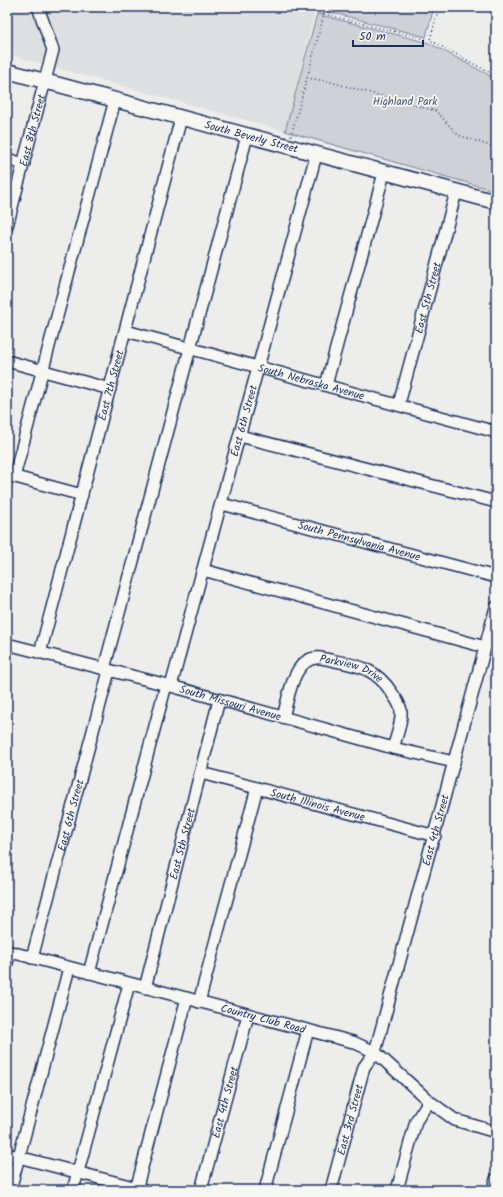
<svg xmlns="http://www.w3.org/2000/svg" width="503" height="1197" font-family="Kalam,sans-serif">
<rect width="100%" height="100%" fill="#edeeec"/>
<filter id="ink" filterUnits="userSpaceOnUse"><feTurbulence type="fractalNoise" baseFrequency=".025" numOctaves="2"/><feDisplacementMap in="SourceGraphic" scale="8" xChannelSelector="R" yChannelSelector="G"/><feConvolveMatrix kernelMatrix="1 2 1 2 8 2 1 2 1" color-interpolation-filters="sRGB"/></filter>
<g filter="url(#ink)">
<path fill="#dde0e1" d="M 7,7 L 315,7 L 316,8 L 285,131 L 7,54 Z"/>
<path fill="#ced2d7" stroke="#74809a" d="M 310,7 L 434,7 L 426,37 Z
M 317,14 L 429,43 L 496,79 L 496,191 L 285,131 Z"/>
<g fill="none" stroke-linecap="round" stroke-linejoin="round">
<g stroke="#1b2f5e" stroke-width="14">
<g id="minor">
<path d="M 7,159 L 24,164"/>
<path id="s1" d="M 7,226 L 53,50 L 38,7"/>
<path id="s2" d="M 126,331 L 496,432"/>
<path d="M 7,361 L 110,389"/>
<path d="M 326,385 L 384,173"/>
<path id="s3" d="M 399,404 L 456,192"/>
<path d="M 240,436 L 496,502"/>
<path d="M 8,475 L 82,495"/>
<path d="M 14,477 L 115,100"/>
<path id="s4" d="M 222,504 L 496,577"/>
<path d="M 203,570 L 485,647"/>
<path id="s5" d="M 7,644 L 171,686 L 393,748 L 454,762"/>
<path id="s6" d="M 40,653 L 181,118"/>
<path d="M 104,669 L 247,136"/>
<path id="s7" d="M 171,686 L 316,155"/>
<path id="s8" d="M 283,717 C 289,697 293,655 321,658 C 352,665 373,664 392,693 C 396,699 401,705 401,712 C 402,723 396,738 393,748"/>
<path id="s9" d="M 201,773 L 435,836"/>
<path id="s10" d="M 7,951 L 353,1042 L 375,1052 L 429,1101 L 455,1120 L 496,1132"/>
<path id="s11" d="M 32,958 L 109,671"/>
<path d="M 7,963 L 10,952"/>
<path d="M 89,973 L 166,685"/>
<path id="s12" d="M 145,988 L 219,700"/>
<path d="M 199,1002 L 257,788"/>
<path d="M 7,1154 L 145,1190"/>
<path d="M 10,1190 L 69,968"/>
<path d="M 73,1190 L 129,984"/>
<path d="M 136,1190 L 187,998"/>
<path id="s13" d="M 201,1190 L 248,1015"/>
<path d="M 265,1190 L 308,1030"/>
<path id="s14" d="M 331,1190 L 364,1067 L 375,1052 L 496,607"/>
<path d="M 397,1190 L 416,1121 L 429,1101"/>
<path d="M 493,1190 L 496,1179"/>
</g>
</g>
<g stroke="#1b2f5e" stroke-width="17">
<g id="major">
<path id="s15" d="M 7,71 L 496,202"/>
</g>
</g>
<path stroke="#1b2f5e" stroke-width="1.5" stroke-dasharray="1 3" stroke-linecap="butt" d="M 300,7 L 324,14 L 307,78
M 439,7 L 430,40 L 496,76
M 324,14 L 429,40
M 291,136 L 307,78 L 327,81 L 436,111 L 458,135 L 496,148"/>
<use href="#minor" stroke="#f6f6f2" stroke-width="11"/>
<use href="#major" stroke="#f6f6f2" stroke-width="14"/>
</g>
</g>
<g text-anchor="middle" stroke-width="3.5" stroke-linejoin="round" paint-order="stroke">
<g font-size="11" fill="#48587c" stroke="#f6f6f2">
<text x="405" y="105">Highland Park</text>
</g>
<g font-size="11" fill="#1b2f5e" stroke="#f6f6f2">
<text dy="4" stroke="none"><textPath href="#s1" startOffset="99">East 8th Street</textPath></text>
<text dy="4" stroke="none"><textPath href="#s15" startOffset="253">South Beverly Street</textPath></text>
<text dy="4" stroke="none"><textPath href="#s3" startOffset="110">East 5th Street</textPath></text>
<text dy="4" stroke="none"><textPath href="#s2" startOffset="192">South Nebraska Avenue</textPath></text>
<text dy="4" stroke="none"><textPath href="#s6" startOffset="277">East 7th Street</textPath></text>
<text dy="4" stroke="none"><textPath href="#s7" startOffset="275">East 6th Street</textPath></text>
<text dy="4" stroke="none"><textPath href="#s4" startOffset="142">South Pennsylvania Avenue</textPath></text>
<text dy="4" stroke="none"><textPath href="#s8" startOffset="109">Parkview Drive</textPath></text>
<text dy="4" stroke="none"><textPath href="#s5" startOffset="231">South Missouri Avenue</textPath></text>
<text dy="4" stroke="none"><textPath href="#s9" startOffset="121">South Illinois Avenue</textPath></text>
<text dy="4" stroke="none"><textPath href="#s11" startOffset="148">East 6th Street</textPath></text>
<text dy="4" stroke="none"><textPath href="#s14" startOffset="376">East 4th Street</textPath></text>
<text dy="4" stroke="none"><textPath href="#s12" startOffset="149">East 5th Street</textPath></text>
<text dy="4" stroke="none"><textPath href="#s10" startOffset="265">Country Club Road</textPath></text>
<text dy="4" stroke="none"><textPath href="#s13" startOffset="91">East 4th Street</textPath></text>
<text dy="4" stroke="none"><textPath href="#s14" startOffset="73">East 3rd Street</textPath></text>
</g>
</g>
<rect width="503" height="1197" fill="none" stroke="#f6f6f2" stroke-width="24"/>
<rect x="12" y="12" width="479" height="1173" fill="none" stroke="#1b2f5e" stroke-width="1.5" filter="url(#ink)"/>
<path d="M353 40v6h70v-6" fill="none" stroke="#1b2f5e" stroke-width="2"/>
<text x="359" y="40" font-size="12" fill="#1b2f5e" stroke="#f6f6f2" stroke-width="3" paint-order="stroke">50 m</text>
</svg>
